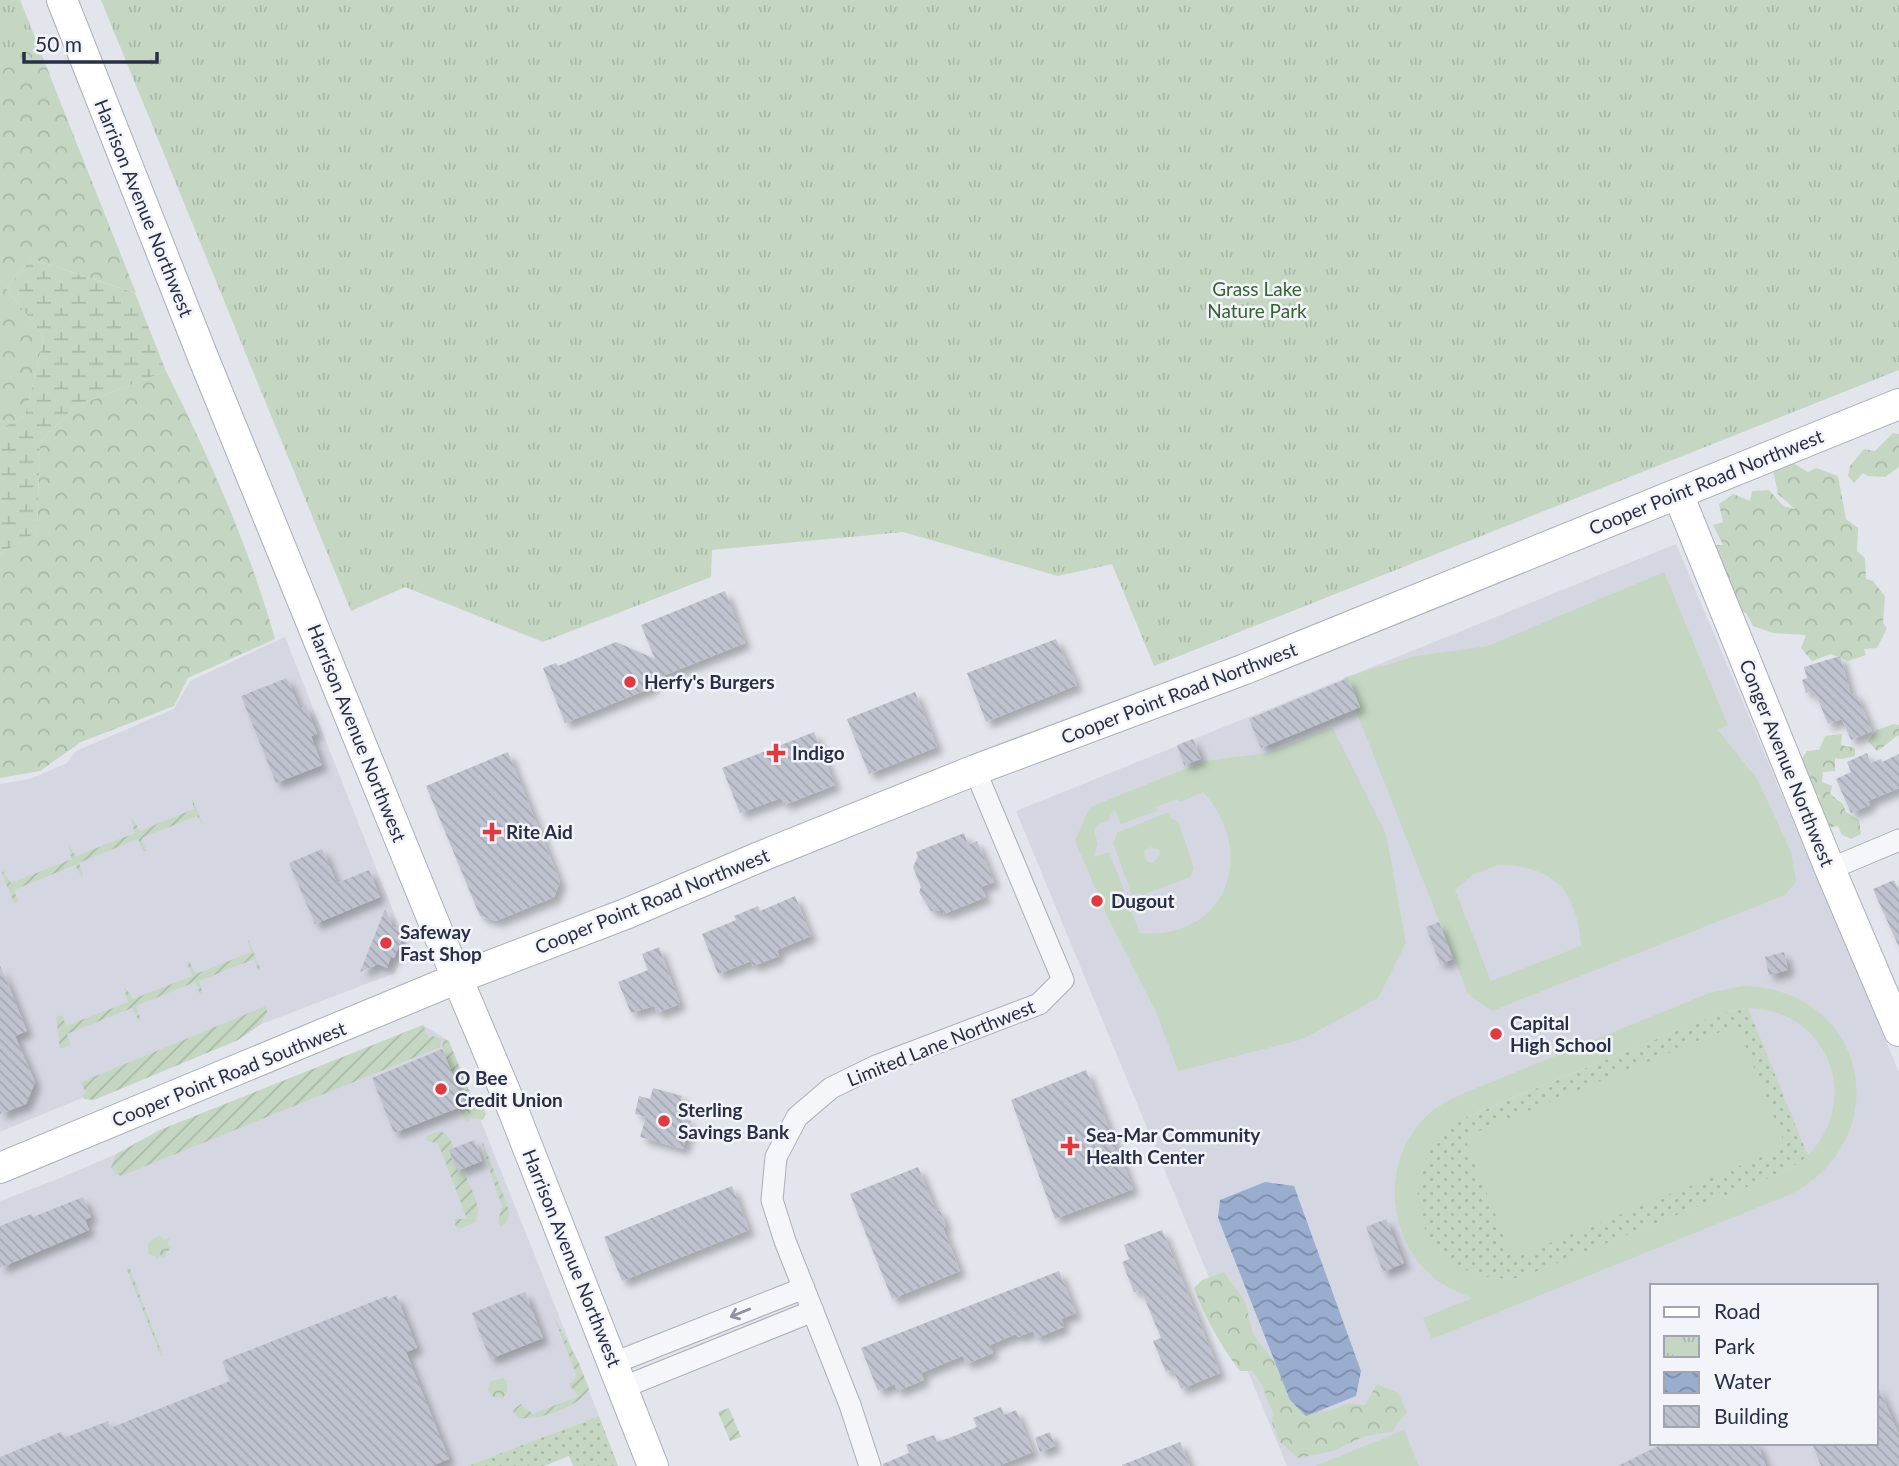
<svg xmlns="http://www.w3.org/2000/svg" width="1899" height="1466" font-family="Lato,sans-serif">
<defs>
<pattern id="grass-dots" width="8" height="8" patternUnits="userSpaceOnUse" patternTransform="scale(1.75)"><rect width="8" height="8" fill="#c5d7c2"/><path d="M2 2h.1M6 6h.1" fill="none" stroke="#a9b9a8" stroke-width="1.8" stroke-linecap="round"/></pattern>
<pattern id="forest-crowns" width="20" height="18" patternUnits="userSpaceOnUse" patternTransform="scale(1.75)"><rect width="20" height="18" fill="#c5d7c2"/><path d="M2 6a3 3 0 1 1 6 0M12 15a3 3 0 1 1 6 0" fill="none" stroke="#a9b9a8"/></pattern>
<pattern id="wetland-marsh" width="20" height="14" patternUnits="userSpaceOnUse" patternTransform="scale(1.75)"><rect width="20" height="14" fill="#c5d7c2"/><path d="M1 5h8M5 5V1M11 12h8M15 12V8" fill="none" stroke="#a9b9a8"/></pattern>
<pattern id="park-tufts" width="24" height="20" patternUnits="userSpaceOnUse" patternTransform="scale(1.75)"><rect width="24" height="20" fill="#c5d7c2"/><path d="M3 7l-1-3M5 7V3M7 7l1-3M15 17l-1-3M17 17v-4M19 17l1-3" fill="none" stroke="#a9b9a8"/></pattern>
<pattern id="garden-furrows" width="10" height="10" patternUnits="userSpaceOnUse" patternTransform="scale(1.75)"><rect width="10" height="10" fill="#c5d7c2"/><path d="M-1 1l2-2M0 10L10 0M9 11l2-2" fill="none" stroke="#a9b9a8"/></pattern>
<pattern id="water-waves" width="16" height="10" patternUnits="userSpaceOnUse" patternTransform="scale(1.75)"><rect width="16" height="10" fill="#99adcf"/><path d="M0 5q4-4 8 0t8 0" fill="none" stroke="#7d8daa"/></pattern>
<pattern id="building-back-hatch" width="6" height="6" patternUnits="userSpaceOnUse" patternTransform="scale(1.75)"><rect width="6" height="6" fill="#bec3cf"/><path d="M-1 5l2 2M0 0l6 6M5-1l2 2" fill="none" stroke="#a3a8b3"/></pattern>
<filter id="shadow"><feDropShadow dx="6" dy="6" stdDeviation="3.5" flood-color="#0004"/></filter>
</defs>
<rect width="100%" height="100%" fill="#e2e5ec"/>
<path fill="#d4d7e1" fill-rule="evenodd" d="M 1676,544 L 1899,1072 L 1899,1466 L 1287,1466 L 1016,811 ZM 1652,1286 L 1876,1286 L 1876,1443 L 1652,1443 Z
M 285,637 L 406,944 L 395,973 L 246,1030 L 0,1132 L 0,784 L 30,779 L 67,763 L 76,751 L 174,709 L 190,681 Z
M 423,1025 L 449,1041 L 599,1416 L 467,1466 L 0,1466 L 0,1201 L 58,1179 L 116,1154 L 160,1130 Z"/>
<path fill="url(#grass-dots)" d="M 1748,1008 L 1808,1156 L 1805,1159 L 1782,1173 L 1520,1278 C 1424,1289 1379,1179 1457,1121 L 1718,1014 Z
M 599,1416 L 618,1466 L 573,1466 L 569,1456 L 544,1466 L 467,1466 Z"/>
<path fill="url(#forest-crowns)" d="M 0,0 L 20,0 L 136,293 L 32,259 L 6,288 L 44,337 L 25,416 L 0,429 Z
M 166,371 C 209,457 249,546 275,639 L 188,678 L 174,706 L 81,742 L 40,771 L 0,778 L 0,554 L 37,532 L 40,442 L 76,406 Z
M 1893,433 L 1899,434 L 1899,467 L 1885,477 L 1868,476 L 1863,473 L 1854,483 L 1848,476 L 1850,466 L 1864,449 L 1875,451 Z
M 1791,462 L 1808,472 L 1816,468 L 1838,476 L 1846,519 L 1858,528 L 1857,551 L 1865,558 L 1866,579 L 1873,581 L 1885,596 L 1883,623 L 1887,628 L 1877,648 L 1864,649 L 1866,655 L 1848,661 L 1831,654 L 1812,661 L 1801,648 L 1806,635 L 1773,633 L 1753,626 L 1746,613 L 1730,607 L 1727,575 L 1707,545 L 1723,545 L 1713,525 L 1723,522 L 1719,504 L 1733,494 L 1750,501 L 1752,491 L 1769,490 L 1783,506 L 1795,509 L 1778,494 L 1773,470 Z
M 1894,724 L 1899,725 L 1899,735 C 1890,740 1886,746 1877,751 L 1868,741 L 1876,730 Z
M 1842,734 L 1841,745 L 1855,748 L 1855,756 L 1842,759 L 1835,758 L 1835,771 L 1823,772 L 1822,782 L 1832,786 L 1830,794 L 1843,804 L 1846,812 L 1859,820 L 1861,834 L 1851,839 L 1842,835 L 1838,826 L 1824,828 L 1813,802 L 1820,796 L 1807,792 L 1798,764 L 1807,751 L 1819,750 L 1825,736 Z
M 469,1099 C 479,1102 483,1104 486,1114 L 483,1120 L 471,1118 L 467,1122 L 460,1112 L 464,1101 Z
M 159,1235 L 163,1239 L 170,1238 L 167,1244 L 172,1247 L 166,1253 L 166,1258 L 159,1257 L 156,1262 L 156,1257 L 148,1253 L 148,1244 Z
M 1224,1272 L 1245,1301 L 1253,1334 L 1275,1363 L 1299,1382 L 1305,1404 L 1326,1412 L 1349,1403 L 1365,1405 L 1377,1384 L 1398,1393 L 1407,1412 L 1392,1432 L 1365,1436 L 1333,1451 L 1298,1458 L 1279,1441 L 1272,1423 L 1273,1413 L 1261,1383 L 1252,1371 L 1240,1371 C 1220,1345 1206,1319 1194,1288 L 1202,1280 Z
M 503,1378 L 507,1381 L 507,1393 L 502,1398 L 492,1397 L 488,1389 L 491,1381 Z"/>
<path fill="url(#wetland-marsh)" d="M 32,259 L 135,293 L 166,371 L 76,406 L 40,442 L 37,532 L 0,554 L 0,429 L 25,416 L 44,337 L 6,288 Z"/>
<path fill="url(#park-tufts)" d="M 0,0 L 20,0 L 35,39 L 0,53 Z
M 101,0 L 1899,0 L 1899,370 L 1154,666 L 1112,564 L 1058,576 L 903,532 L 712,550 L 711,577 L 543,642 L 405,587 L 351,611 Z"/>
<path fill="url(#garden-furrows)" d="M 191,796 L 204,827 L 197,816 L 142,838 L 146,851 L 143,851 L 138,839 L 79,863 L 83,875 L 82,878 L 75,865 L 14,890 L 18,902 L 14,903 L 2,874 L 3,871 L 11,883 L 72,859 L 68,844 L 76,856 L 135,833 L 131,820 L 132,818 L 140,831 L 194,809 Z
M 248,939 L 261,970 L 258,970 L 254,959 L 199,981 L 203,994 L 200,994 L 195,982 L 136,1006 L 140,1018 L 139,1021 L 132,1008 L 67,1034 L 71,1045 L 60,1049 L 56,1017 L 62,1015 L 66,1026 L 128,1002 L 124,989 L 125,987 L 133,999 L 192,976 L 187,963 L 189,961 L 196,974 L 251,952 Z
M 266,1006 L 267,1012 L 261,1024 L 238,1040 L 94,1100 L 84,1099 L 82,1095 L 86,1093 L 81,1082 Z
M 423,1025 L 429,1038 L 433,1036 L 442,1039 L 440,1047 L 121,1176 L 116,1174 L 111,1168 L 116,1154 L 160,1130 Z
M 443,1039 L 449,1041 L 473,1101 L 464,1101 L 442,1048 Z
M 440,1131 L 446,1134 L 455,1148 L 449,1151 L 457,1171 L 462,1169 C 467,1180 485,1211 475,1221 C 471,1225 464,1227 460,1229 L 456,1227 L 454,1219 L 467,1219 L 438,1143 L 426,1141 L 427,1136 Z
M 482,1143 L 483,1143 L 508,1207 C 511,1216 509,1221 501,1227 L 498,1223 L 502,1205 L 492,1178 Z
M 128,1268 L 130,1269 L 163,1356 L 161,1356 L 127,1270 Z
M 554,1317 L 579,1363 L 589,1389 C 579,1407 540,1420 520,1418 L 513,1412 L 515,1408 L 521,1404 L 533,1414 L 579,1396 L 569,1385 L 577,1377 Z
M 729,1408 L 741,1437 L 730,1441 L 718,1412 Z"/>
<path fill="#c5d7c2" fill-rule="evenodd" d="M 1664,572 L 1728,725 L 1718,730 L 1758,780 L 1791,852 L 1796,882 L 1785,895 L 1492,1011 L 1468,994 L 1343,678 L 1416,656 L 1488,646 ZM 1499,865 C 1555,866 1577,891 1581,946 L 1491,981 L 1455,890 L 1472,875 Z
M 1332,727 L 1386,834 L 1406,943 L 1378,998 L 1303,1039 L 1178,1071 L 1157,1014 L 1108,918 L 1075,841 L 1090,807 L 1205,761 L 1268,753 ZM 1203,792 C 1259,852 1226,941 1140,933 L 1132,912 L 1129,912 L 1122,892 L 1124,890 L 1109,852 L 1093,857 L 1098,844 L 1094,830 L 1101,823 L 1108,821 L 1114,809 L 1121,824 L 1157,811 L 1156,807 L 1177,799 L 1180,802 Z
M 1169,812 L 1172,819 L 1178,821 L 1194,868 L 1190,877 L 1143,895 L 1139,893 L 1132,895 L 1113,843 L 1118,832 ZM 1151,847 L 1159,850 L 1160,855 L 1153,863 L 1148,862 L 1144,856 L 1145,850 Z
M 1742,986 C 1867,987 1899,1138 1791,1194 L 1432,1339 L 1423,1318 L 1472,1298 C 1459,1293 1446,1287 1434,1278 C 1385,1237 1380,1157 1430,1113 C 1439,1105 1451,1099 1462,1094 L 1709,993 ZM 1744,1008 C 1842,1007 1869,1130 1782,1173 L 1520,1278 C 1416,1290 1377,1162 1470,1115 L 1718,1014 Z
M 1737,1025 L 1786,1147 L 1513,1258 L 1464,1137 Z
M 1404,1430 L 1419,1466 L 1315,1466 Z"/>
<path fill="url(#water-waves)" d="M 1265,1182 L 1294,1186 L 1361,1371 L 1356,1396 L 1306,1416 L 1290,1400 L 1218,1218 L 1220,1200 Z"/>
<path fill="url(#building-back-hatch)" filter="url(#shadow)" d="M 725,591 L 745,643 L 655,679 L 651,688 L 565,723 L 543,668 L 556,663 L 558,666 L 616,642 L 655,659 L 641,625 Z
M 1056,639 L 1077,685 L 986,722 L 967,673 Z
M 1840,656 L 1851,695 L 1856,693 L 1872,731 L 1851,740 L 1842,719 L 1828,724 L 1817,697 L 1815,698 L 1813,691 L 1806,693 L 1802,680 L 1807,678 L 1804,667 Z
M 287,678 L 300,709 L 306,706 L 317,734 L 311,736 L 322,765 L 276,783 L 241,696 Z
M 1348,678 L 1360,707 L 1261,748 L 1249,719 Z
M 915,692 L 937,747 L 869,774 L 847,719 Z
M 814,732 L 835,785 L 784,805 L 781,798 L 740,813 L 722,768 Z
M 1193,739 L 1201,759 L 1184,765 L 1177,745 Z
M 508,752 L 560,882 L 554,897 L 496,921 L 480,916 L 426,786 Z
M 1867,753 L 1871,763 L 1881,759 L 1882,762 L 1899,754 L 1899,788 L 1868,801 L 1870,805 L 1851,813 L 1836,779 L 1851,772 L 1847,762 Z
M 964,833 L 968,845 L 977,841 L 994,882 L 981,887 L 986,897 L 944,914 L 943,911 L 931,911 L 919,892 L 921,887 L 913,867 L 918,856 L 916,852 Z
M 322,849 L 337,883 L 369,870 L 380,897 L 315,924 L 289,863 Z
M 1894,880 L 1899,892 L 1899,947 L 1873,889 Z
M 795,896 L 811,936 L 777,950 L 779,956 L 753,966 L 751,961 L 718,974 L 702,934 L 736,920 L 734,916 L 758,906 L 760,911 Z
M 385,909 L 392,926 L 401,930 L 398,938 L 402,939 L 394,958 L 391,956 L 387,968 L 378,964 L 360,972 Z
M 1439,922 L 1453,959 L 1440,964 L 1426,927 Z
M 659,947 L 680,1004 L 657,1013 L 654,1006 L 631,1013 L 618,982 L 648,970 L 642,954 Z
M 1784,952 L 1788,970 L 1769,975 L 1765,957 Z
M 0,965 L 27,1031 L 15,1036 L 35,1082 L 26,1104 L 0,1114 Z
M 442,1049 L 465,1105 L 394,1133 L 372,1078 Z
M 1086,1070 L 1133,1189 L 1055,1219 L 1011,1100 Z
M 653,1088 L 682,1096 L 676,1117 L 691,1121 L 683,1149 L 640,1137 L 646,1117 L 635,1114 L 639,1096 L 650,1099 Z
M 474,1140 L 482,1161 L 457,1171 L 449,1150 Z
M 918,1167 L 936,1211 L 940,1210 L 946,1226 L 943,1228 L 960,1271 L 892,1299 L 850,1194 Z
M 732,1186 L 749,1230 L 622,1281 L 604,1237 Z
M 83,1197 L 91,1217 L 85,1220 L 89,1230 L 0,1268 L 0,1226 L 31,1214 L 33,1217 Z
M 1386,1219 L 1404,1263 L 1383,1272 L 1366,1227 Z
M 1162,1230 L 1220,1373 L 1181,1389 L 1173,1369 L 1166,1372 L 1153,1341 L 1161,1338 L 1141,1290 L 1134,1292 L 1122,1262 L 1129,1259 L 1124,1245 Z
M 1059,1271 L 1076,1313 L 1061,1319 L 1064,1327 L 1036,1338 L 1033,1331 L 1018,1337 L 1016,1334 L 990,1345 L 993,1353 L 966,1364 L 963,1356 L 952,1360 L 921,1373 L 924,1380 L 897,1391 L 895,1384 L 878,1391 L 861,1348 Z
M 525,1292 L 543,1338 L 490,1359 L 472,1313 Z
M 396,1295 L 417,1348 L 406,1352 L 449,1459 L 432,1466 L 0,1466 L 0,1457 L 61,1432 L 64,1438 L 108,1421 L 110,1428 L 230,1381 L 222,1361 L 387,1296 L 388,1299 Z
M 1876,1383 L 1899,1434 L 1899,1466 L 1821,1466 L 1812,1443 L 1876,1443 Z
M 1001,1407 L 1004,1415 L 1016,1410 L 1033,1452 L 998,1466 L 883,1466 L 883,1464 L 909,1453 L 906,1445 L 934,1435 L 937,1442 L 949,1438 L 977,1427 L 973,1418 Z
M 1050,1432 L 1055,1446 L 1040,1452 L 1035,1438 Z
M 1180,1442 L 1190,1466 L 1122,1466 L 1122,1465 Z
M 1664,1443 L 1757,1443 L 1766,1466 L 1618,1466 Z"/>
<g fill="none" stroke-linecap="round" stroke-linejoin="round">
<g stroke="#aaaeba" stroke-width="23">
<path id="street" d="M 1830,869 L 1899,840
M 614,1363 L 804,1288
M 624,1387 L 813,1311
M 870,1466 L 850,1405 L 785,1241 L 772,1200 L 776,1157 L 797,1117 L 831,1088 L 876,1066 L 1039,1004 L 1063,980 L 975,770"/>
</g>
<g stroke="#aaaeba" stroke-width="32">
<path id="secondary" d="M 62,0 L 203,357 L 441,940 L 513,1110 L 653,1466
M 1678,494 L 1830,869 L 1899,1031
M 0,1168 L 458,978 L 628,913 L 757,858 L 975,770 L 1245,669 L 1899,404"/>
</g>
<use href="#street" stroke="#f5f6f9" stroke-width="21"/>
<use href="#secondary" stroke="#fff" stroke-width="30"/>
</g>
<defs><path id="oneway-shaft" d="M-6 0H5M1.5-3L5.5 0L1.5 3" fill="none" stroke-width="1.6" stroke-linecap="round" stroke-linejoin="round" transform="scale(1.75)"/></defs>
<use stroke="#8e92a0" href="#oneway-shaft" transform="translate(740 1313) rotate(158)"/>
<g fill="#dd3b3f" stroke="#f2f4f9" stroke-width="2.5">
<circle cx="630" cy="682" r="7"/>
<path d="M772.5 742.5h7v7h7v7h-7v7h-7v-7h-7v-7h7z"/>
<path d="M488.5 821.5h7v7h7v7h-7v7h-7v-7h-7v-7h7z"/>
<circle cx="1097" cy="901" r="7"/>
<circle cx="386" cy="943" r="7"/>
<circle cx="1496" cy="1034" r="7"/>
<circle cx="441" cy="1089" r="7"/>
<circle cx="664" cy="1121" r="7"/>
<path d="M1066.5 1135.5h7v7h7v7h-7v7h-7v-7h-7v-7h7z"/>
</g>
<g text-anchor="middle" stroke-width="5" stroke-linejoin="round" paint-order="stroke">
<g font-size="19" fill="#282f46" stroke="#f2f4f9">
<text transform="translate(144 208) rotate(68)" y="7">Harrison Avenue Northwest</text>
<text transform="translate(1706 482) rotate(-22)" y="7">Cooper Point Road Northwest</text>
<text transform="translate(1179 693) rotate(-21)" y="7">Cooper Point Road Northwest</text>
<text transform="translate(357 733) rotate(68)" y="7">Harrison Avenue Northwest</text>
<text transform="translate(1787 763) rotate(68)" y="7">Conger Avenue Northwest</text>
<text transform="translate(652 901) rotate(-22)" y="7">Cooper Point Road Northwest</text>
<text transform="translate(941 1043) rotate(-22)" y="7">Limited Lane Northwest</text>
<text transform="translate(229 1074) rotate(-22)" y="7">Cooper Point Road Southwest</text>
<text transform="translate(572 1258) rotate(68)" y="7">Harrison Avenue Northwest</text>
</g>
<g font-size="19" fill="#376334" stroke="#f2f4f9">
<text x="1257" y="296">Grass Lake<tspan x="1257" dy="22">Nature Park</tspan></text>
</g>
<g font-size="19" font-weight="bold" fill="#282f46" stroke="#f2f4f9" text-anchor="start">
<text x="644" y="689">Herfy's Burgers</text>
<text x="792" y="760">Indigo</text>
<text x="506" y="839">Rite Aid</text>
<text x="1111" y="908">Dugout</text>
<text x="400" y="939">Safeway<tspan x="400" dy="22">Fast Shop</tspan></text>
<text x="1510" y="1030">Capital<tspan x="1510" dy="22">High School</tspan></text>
<text x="455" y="1085">O Bee<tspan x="455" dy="22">Credit Union</tspan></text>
<text x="678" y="1117">Sterling<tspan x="678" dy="22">Savings Bank</tspan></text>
<text x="1086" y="1142">Sea-Mar Community<tspan x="1086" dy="22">Health Center</tspan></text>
</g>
</g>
<rect x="1650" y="1284" width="228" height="161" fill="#f2f4f9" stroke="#a1a5b1" stroke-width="2"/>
<rect x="1664" y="1307" width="35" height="10" fill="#ffffff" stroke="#a1a5b1" stroke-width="2"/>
<text x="1714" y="1319" font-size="21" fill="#282f46">Road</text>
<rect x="1664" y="1336" width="35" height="21" fill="url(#park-tufts)" stroke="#a1a5b1" stroke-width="2"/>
<text x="1714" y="1354" font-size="21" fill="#282f46">Park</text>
<rect x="1664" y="1372" width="35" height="21" fill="url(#water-waves)" stroke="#a1a5b1" stroke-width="2"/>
<text x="1714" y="1389" font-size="21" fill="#282f46">Water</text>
<rect x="1664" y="1406" width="35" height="21" fill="url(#building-back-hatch)" stroke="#a1a5b1" stroke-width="2"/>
<text x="1714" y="1424" font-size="21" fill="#282f46">Building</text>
<path d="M24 52v10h133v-10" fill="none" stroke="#282f46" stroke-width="3.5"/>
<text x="35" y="52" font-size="21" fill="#282f46" stroke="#f2f4f9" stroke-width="5" paint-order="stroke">50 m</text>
</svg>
